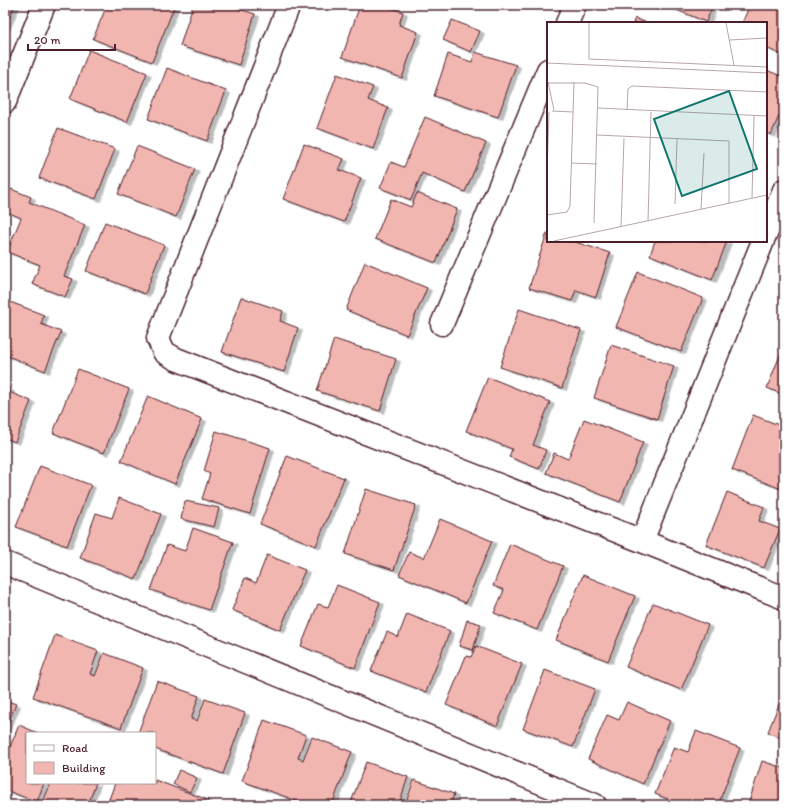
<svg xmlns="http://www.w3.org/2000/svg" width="789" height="810" font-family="Itim,sans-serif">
<defs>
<filter id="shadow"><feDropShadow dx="4.5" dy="2.5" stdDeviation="0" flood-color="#0004"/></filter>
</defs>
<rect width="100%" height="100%" fill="#fff"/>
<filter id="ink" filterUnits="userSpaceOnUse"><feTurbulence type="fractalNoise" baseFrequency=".025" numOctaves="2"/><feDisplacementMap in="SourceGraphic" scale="8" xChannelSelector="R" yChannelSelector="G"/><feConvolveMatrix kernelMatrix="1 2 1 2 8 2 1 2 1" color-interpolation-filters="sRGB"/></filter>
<g filter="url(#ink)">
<path fill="#f1b6b0" stroke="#4a1f2b" filter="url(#shadow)" d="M 5,5 L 15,5 L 5,28 Z
M 107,5 L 175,5 L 152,62 L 93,39 Z
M 193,5 L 227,5 L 255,14 L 239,65 L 180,46 Z
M 360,5 L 383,5 L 403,12 L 399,25 L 418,32 L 402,78 L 342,57 Z
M 665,5 L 713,5 L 706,22 Z
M 750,5 L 784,5 L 784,56 L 766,48 L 766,23 L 742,23 Z
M 635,18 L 647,23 L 633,23 Z
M 452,20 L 480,31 L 471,52 L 443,40 Z
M 89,50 L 147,73 L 127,122 L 70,99 Z
M 475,52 L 516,65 L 498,117 L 434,96 L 448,54 L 472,62 Z
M 167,68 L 226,91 L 207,141 L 148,119 Z
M 766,70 L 784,77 L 784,104 L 771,135 L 766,133 Z
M 337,74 L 373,87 L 368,100 L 388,108 L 373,149 L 317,128 Z
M 425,117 L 486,143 L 465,192 L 422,173 L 411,200 L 380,188 L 391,162 L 404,167 Z
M 58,128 L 115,149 L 96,199 L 39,178 Z
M 304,144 L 344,159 L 339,170 L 361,178 L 344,222 L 283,199 Z
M 137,146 L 195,169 L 176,217 L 118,194 Z
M 11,189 L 31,197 L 29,202 L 85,225 L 64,276 L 73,279 L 65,297 L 32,284 L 40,265 L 7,252 L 21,218 L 5,211 L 5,204 Z
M 417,193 L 457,209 L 436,263 L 375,239 L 391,199 L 411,207 Z
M 105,222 L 164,245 L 145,294 L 86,271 Z
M 547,233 L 548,233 L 548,241 L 572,241 L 610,253 L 596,297 L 576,290 L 572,301 L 529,288 Z
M 655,241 L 727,241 L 712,280 L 650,255 Z
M 365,262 L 427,288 L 407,335 L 346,310 Z
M 638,272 L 703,298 L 681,352 L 616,327 Z
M 241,297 L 283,311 L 280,321 L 298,328 L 284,372 L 222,352 Z
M 5,300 L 44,315 L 41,324 L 61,332 L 45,371 L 5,355 Z
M 519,309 L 581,330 L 562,388 L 500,367 Z
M 334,339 L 396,359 L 380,411 L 317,391 Z
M 611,345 L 674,366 L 657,419 L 594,398 Z
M 784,345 L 784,395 L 767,388 Z
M 78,369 L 129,389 L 104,453 L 53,433 Z
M 488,377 L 550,402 L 533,445 L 546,450 L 539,469 L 509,457 L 512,449 L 466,431 Z
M 5,387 L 10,389 L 9,392 L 31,401 L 15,442 L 5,438 Z
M 148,396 L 202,419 L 175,484 L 121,461 Z
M 753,415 L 784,427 L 784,490 L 732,470 Z
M 584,419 L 643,442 L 620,502 L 546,473 L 554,453 L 568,459 Z
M 216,431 L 270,448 L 250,514 L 202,499 L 210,474 L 204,471 Z
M 287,456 L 344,478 L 316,546 L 260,524 Z
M 40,466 L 91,485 L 67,546 L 16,527 Z
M 366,489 L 416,505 L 394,570 L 345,554 Z
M 727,492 L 764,507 L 759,521 L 780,529 L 764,568 L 706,545 Z
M 119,498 L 161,514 L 136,579 L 80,558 L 96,513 L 112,518 Z
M 185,501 L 219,508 L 214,527 L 181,519 Z
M 440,519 L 492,541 L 466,603 L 399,575 L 409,552 L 424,558 Z
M 193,528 L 233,542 L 209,610 L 151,590 L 167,545 L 185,551 Z
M 510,544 L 563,566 L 537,630 L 494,613 L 504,590 L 493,586 Z
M 267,555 L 305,570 L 280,630 L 232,610 L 245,578 L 256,583 Z
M 583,575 L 635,596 L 608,661 L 556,640 Z
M 337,585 L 380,602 L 355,668 L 301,646 L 318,604 L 328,607 Z
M 653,603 L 708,625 L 681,690 L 626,667 Z
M 407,614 L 450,631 L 426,692 L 371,671 L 387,632 L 398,637 Z
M 467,620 L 481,624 L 473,650 L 459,646 Z
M 55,635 L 98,651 L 90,674 L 95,676 L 104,653 L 143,668 L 121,728 L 33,697 Z
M 476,646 L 522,664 L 497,726 L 446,705 L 466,656 L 471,657 Z
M 545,670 L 595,689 L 573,747 L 523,729 Z
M 157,681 L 199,696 L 191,719 L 197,721 L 205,699 L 245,713 L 223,774 L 155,749 L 155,733 L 138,733 Z
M 784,691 L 784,739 L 768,732 Z
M 5,700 L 16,704 L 5,730 Z
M 627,702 L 670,721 L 643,784 L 588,759 L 607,715 L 619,720 Z
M 264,720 L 306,735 L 298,758 L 303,760 L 312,737 L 352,752 L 332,805 L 308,805 L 242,781 Z
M 19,725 L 38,733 L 27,733 L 27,783 L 44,783 L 37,802 L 5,790 L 5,759 Z
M 696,731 L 740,748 L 718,805 L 683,805 L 655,794 L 674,747 L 688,752 Z
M 762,761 L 784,768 L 784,805 L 748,805 Z
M 366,762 L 408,777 L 400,801 L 406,802 L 414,780 L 454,794 L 450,805 L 350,805 Z
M 179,770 L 197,778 L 190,792 L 173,784 Z
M 155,780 L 208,800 L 206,805 L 107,805 L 115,783 L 155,783 Z
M 51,783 L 96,783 L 88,805 L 44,805 L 42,804 Z"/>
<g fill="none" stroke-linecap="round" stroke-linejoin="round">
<g stroke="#4a1f2b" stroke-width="25">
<path id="street" d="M 289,5 L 158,338 L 164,352 L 176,359 L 642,541 L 784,598
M 567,23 L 575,5
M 5,102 L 44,5
M 766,234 L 784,190
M 442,324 L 548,70
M 642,541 L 763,241
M 5,563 L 595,805"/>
</g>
<use href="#street" stroke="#fff" stroke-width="22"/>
</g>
</g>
<g transform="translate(547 22)">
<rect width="220" height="220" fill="#fff"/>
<path fill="none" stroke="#b7a5aa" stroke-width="1" d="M 42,1 L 42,37 L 220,45M 179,1 L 187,43M 183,18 L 220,16M 0,41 L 220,51M 1,60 L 7,88M 0,61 L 38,61 L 51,65 L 47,201M 51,86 L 220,94M 80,88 L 81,67 L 85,64 L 220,70M 5,89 L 26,90M 50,113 L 182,119 L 182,181M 24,141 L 50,142M 0,151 L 2,90M 205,176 L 207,94M 128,182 L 130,117M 154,187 L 157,131M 0,193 L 20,190 L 23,184 L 27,60M 101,199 L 104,90M 74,205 L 77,116M 7,219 L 220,173"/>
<path fill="#0f766e" fill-opacity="0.15" stroke="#0f766e" stroke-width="2" d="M 182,69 L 210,147 L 135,174 L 107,97 Z"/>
<rect width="220" height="220" fill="none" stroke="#4a1f2b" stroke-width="2"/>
</g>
<rect width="789" height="810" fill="none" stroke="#fff" stroke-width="20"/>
<rect x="10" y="10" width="769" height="790" fill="none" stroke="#4a1f2b" stroke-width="1.5" filter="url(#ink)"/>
<rect x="26" y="732" width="130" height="52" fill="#ffffff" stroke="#b7a5aa"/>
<rect x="34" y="745" width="20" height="6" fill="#ffffff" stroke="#b7a5aa"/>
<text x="62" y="752" font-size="12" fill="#4a1f2b">Road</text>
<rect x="34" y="762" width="20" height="12" fill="#f1b6b0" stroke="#b7a5aa"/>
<text x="62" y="772" font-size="12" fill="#4a1f2b">Building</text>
<path d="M28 44v6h87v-6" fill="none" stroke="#4a1f2b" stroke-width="2"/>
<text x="34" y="44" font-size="12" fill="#4a1f2b" stroke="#ffffff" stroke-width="3" paint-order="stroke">20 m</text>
</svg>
